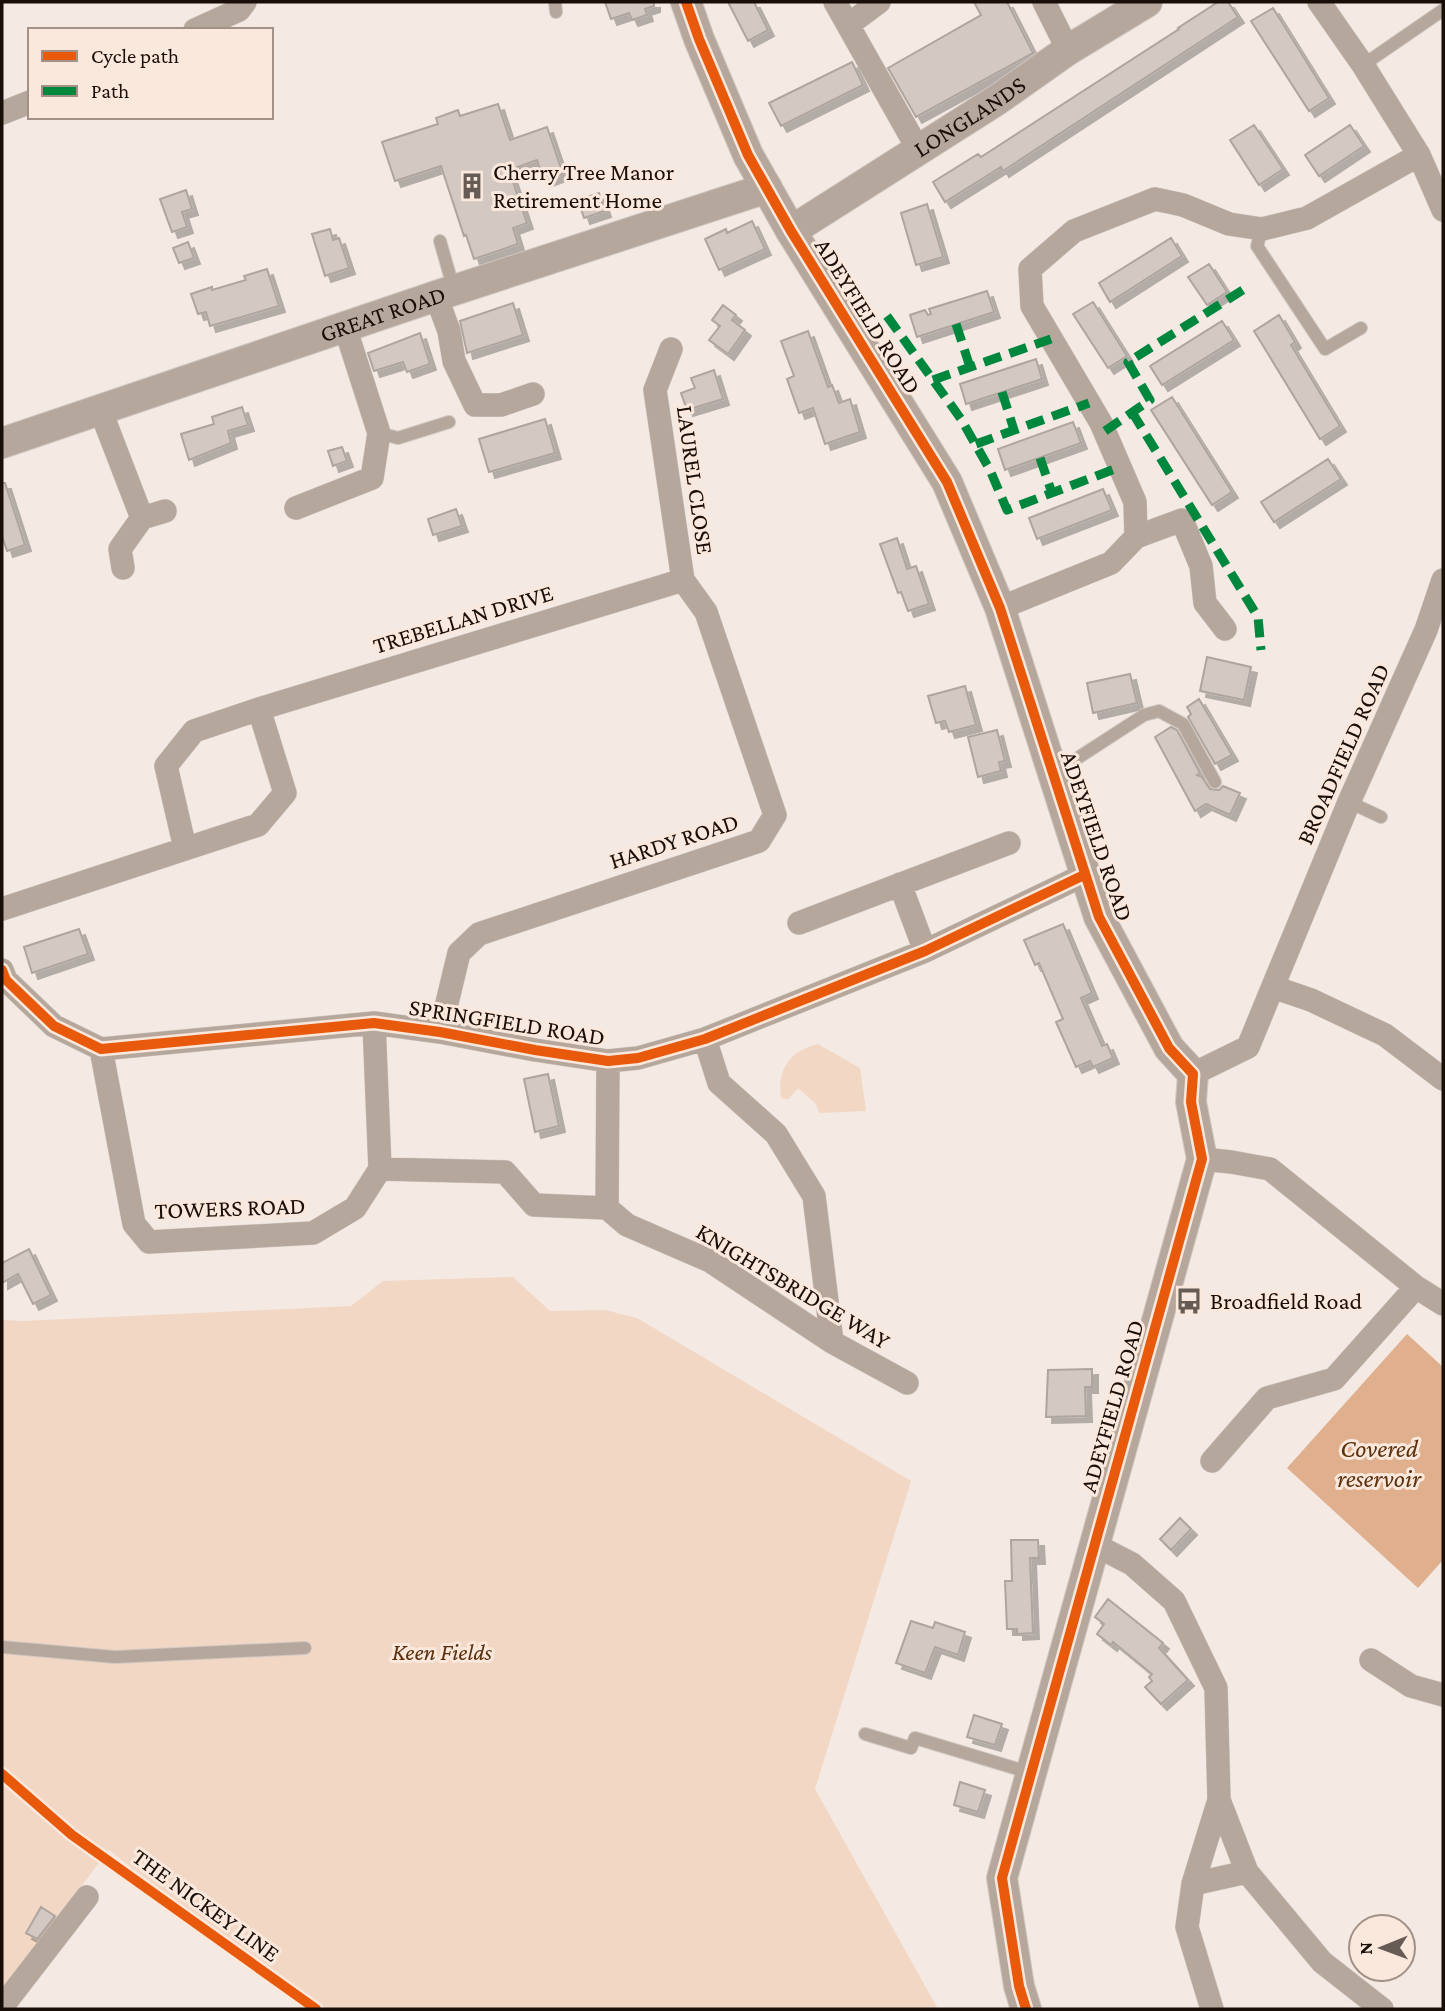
<svg xmlns="http://www.w3.org/2000/svg" width="1445" height="2011" font-family="'Crimson Pro',serif">
<defs>
<filter id="shadow"><feDropShadow dx="6" dy="6" stdDeviation="0" flood-color="#0004"/></filter>
</defs>
<rect width="100%" height="100%" fill="#f4e9e3"/>
<path fill="#f2d7c5" d="M 818,1044 L 860,1068 L 866,1111 L 819,1113 L 816,1104 L 798,1088 L 789,1099 L 781,1098 C 777,1069 790,1051 818,1044 Z
M 513,1277 L 550,1311 L 605,1310 L 637,1318 L 911,1481 L 815,1789 L 938,2009 L 311,2009 L 109,1850 L 2,1989 L 2,1320 L 22,1321 L 351,1306 L 383,1281 Z"/>
<path fill="#e0b08e" d="M 1407,1334 L 1443,1367 L 1443,1560 L 1418,1588 L 1287,1468 Z"/>
<path fill="#d3c9c2" stroke="#afa59f" stroke-width="2" filter="url(#shadow)" d="M 605,2 L 654,2 L 654,6 L 645,9 L 647,15 L 632,20 L 629,13 L 611,19 Z
M 728,2 L 754,2 L 768,30 L 748,41 Z
M 974,2 L 1007,2 L 1033,53 L 916,117 L 888,68 L 981,15 Z
M 1218,2 L 1228,2 L 1238,17 L 1003,171 L 1001,167 L 945,202 L 933,182 L 978,154 L 981,157 L 1179,29 L 1178,28 Z
M 1273,8 L 1329,98 L 1309,111 L 1251,21 Z
M 852,62 L 863,85 L 781,126 L 769,103 Z
M 498,104 L 510,140 L 547,127 L 563,174 L 544,181 L 537,160 L 509,170 L 527,223 L 513,228 L 518,244 L 474,259 L 466,235 L 464,236 L 441,166 L 395,181 L 382,142 L 438,124 L 436,118 L 458,110 L 460,116 Z
M 1254,125 L 1283,169 L 1259,185 L 1230,140 Z
M 1350,125 L 1364,146 L 1319,176 L 1305,155 Z
M 186,190 L 192,209 L 182,212 L 187,227 L 172,232 L 160,199 Z
M 599,193 L 605,211 L 584,218 L 578,200 Z
M 927,204 L 943,257 L 916,265 L 901,213 Z
M 752,221 L 765,249 L 719,270 L 705,239 L 726,229 L 727,233 Z
M 330,229 L 333,240 L 339,238 L 349,268 L 325,276 L 312,234 Z
M 1171,238 L 1182,256 L 1110,302 L 1099,283 Z
M 188,242 L 194,258 L 179,263 L 173,248 Z
M 1209,264 L 1227,292 L 1207,305 L 1188,277 Z
M 267,269 L 279,306 L 210,326 L 206,312 L 198,314 L 191,294 L 212,287 L 212,290 L 246,280 L 244,276 Z
M 987,291 L 994,312 L 917,337 L 910,315 L 925,310 L 928,315 L 931,314 L 929,309 Z
M 1093,302 L 1127,356 L 1108,368 L 1073,314 Z
M 513,303 L 523,335 L 467,353 L 460,321 Z
M 723,305 L 736,315 L 732,320 L 745,330 L 728,354 L 709,340 L 720,326 L 712,320 Z
M 1279,315 L 1295,342 L 1291,345 L 1340,426 L 1320,439 L 1254,331 Z
M 1222,321 L 1234,340 L 1162,385 L 1150,366 Z
M 808,331 L 828,387 L 832,385 L 839,403 L 850,399 L 860,432 L 825,444 L 813,408 L 799,413 L 787,379 L 794,376 L 781,341 Z
M 420,333 L 430,364 L 407,372 L 403,362 L 374,371 L 368,353 Z
M 1036,359 L 1042,379 L 966,404 L 960,384 Z
M 714,370 L 723,399 L 687,410 L 681,393 L 695,388 L 691,378 Z
M 1172,397 L 1232,492 L 1212,505 L 1151,410 Z
M 242,407 L 248,425 L 228,431 L 231,443 L 189,460 L 181,434 L 214,424 L 212,417 Z
M 545,419 L 555,453 L 489,472 L 479,439 Z
M 1073,422 L 1081,443 L 1005,470 L 998,449 Z
M 342,447 L 347,461 L 333,466 L 328,451 Z
M 1328,459 L 1341,479 L 1274,522 L 1261,502 Z
M 2,483 L 5,483 L 25,545 L 7,551 L 2,536 Z
M 1103,489 L 1112,510 L 1037,539 L 1029,518 Z
M 456,509 L 462,526 L 433,535 L 428,519 Z
M 897,538 L 907,569 L 916,566 L 929,604 L 908,611 L 901,592 L 898,593 L 880,544 Z
M 1207,657 L 1251,667 L 1244,700 L 1200,691 Z
M 1130,674 L 1137,703 L 1093,713 L 1087,683 Z
M 965,686 L 976,725 L 949,732 L 945,721 L 936,723 L 928,696 Z
M 1199,699 L 1232,755 L 1215,764 L 1188,717 L 1191,714 L 1187,707 Z
M 1171,727 L 1177,730 L 1200,773 L 1197,775 L 1202,777 L 1210,789 L 1219,790 L 1223,786 L 1240,793 L 1230,815 L 1206,804 L 1195,811 L 1155,737 Z
M 997,730 L 1005,761 L 999,762 L 1001,771 L 978,777 L 968,737 Z
M 1063,924 L 1092,993 L 1081,998 L 1102,1046 L 1107,1044 L 1113,1058 L 1093,1067 L 1090,1061 L 1076,1067 L 1056,1022 L 1063,1019 L 1039,963 L 1035,965 L 1024,940 Z
M 79,929 L 88,954 L 32,973 L 24,947 Z
M 548,1074 L 559,1126 L 535,1132 L 524,1079 Z
M 29,1249 L 51,1295 L 33,1304 L 18,1274 L 2,1283 L 2,1263 Z
M 1092,1369 L 1092,1387 L 1085,1387 L 1086,1416 L 1046,1417 L 1048,1370 Z
M 1180,1518 L 1191,1529 L 1171,1550 L 1160,1539 Z
M 1011,1540 L 1038,1540 L 1039,1558 L 1030,1558 L 1033,1633 L 1017,1634 L 1017,1629 L 1007,1629 L 1005,1581 L 1012,1581 Z
M 1108,1599 L 1163,1643 L 1159,1648 L 1188,1680 L 1161,1704 L 1145,1687 L 1152,1681 L 1149,1677 L 1152,1674 L 1113,1642 L 1111,1645 L 1097,1634 L 1104,1624 L 1095,1617 Z
M 911,1621 L 933,1628 L 935,1622 L 965,1632 L 958,1655 L 935,1647 L 925,1673 L 896,1663 Z
M 974,1715 L 1002,1724 L 995,1745 L 967,1737 Z
M 960,1782 L 985,1790 L 978,1812 L 954,1805 Z
M 41,1907 L 55,1916 L 37,1939 L 26,1933 Z"/>
<g fill="none" stroke-linecap="round" stroke-linejoin="round">
<g stroke="#cfc7c2" stroke-width="14">
<path id="service" d="M 555,2 L 556,12
M 1363,65 L 1443,10
M 1262,229 L 1257,246 L 1325,349 L 1361,328
M 440,241 L 454,290
M 379,433 L 398,438 L 449,422
M 1053,774 L 1144,715 L 1159,711 L 1183,724 L 1215,782
M 1349,802 L 1381,817
M 2,1647 L 115,1657 L 305,1648
M 865,1734 L 911,1748 L 915,1738 L 1031,1773"/>
</g>
<g stroke="#cfc7c2" stroke-width="24">
<path id="minor" d="M 835,2 L 918,149
M 1044,2 L 1068,50
M 1319,2 L 1363,65 L 1419,155 L 1443,210
M 848,25 L 879,2
M 195,30 L 239,10 L 245,2
M 2,113 L 30,102
M 436,296 L 449,331 L 454,361 L 475,405 L 501,405 L 533,394
M 100,409 L 142,518
M 296,508 L 372,478 L 379,433 L 345,327
M 1136,537 L 1135,502 L 1101,423 L 1032,306 L 1030,269 L 1074,231 L 1155,199 L 1183,205 L 1229,224 L 1262,229 L 1307,218 L 1419,155
M 123,568 L 120,549 L 142,518 L 165,511
M 1000,608 L 1111,563 L 1136,537 L 1182,520 L 1201,566 L 1205,603 L 1225,629
M 185,848 L 166,766 L 194,731 L 259,709 L 683,580
M 900,884 L 925,951
M 2,909 L 258,825 L 285,793 L 259,709
M 799,923 L 1009,843
M 2,970 L 6,980 L 54,1026 L 101,1049 L 374,1023 L 440,1032 L 535,1050 L 608,1061 L 638,1058 L 705,1039 L 925,951 L 1084,875
M 1273,987 L 1311,1000 L 1385,1035 L 1443,1079
M 440,1032 L 459,953 L 479,934 L 759,841 L 775,815 L 706,612 L 683,580 L 655,390 L 671,349
M 705,1039 L 719,1083 L 776,1134 L 814,1196 L 832,1342
M 101,1049 L 134,1224 L 149,1242 L 313,1233 L 355,1208 L 380,1169 L 374,1023
M 1193,1074 L 1248,1047 L 1349,802 L 1426,630 L 1443,580
M 1202,1159 L 1231,1162 L 1270,1169 L 1416,1287 L 1443,1304
M 380,1169 L 505,1172 L 534,1205 L 607,1208 L 627,1225 L 710,1261 L 832,1342 L 907,1383
M 607,1208 L 608,1061
M 1212,1461 L 1267,1398 L 1334,1379 L 1416,1287
M 1095,1545 L 1132,1564 L 1174,1601 L 1216,1688 L 1219,1800 L 1193,1884 L 1187,1927 L 1212,2009
M 1371,1660 L 1411,1686 L 1443,1695
M 1219,1800 L 1247,1872 L 1322,1962 L 1382,2009
M 1193,1884 L 1247,1872
M 2,2007 L 87,1897"/>
</g>
<g stroke="#cfc7c2" stroke-width="32">
<g id="tertiary">
<path d="M 686,2 L 699,39 L 748,155 L 791,231 L 947,482 L 1000,608 L 1099,917 L 1169,1048 L 1193,1074 L 1191,1102 L 1202,1159 L 1002,1878 L 1019,1986 L 1026,2009"/>
<path id="s1" d="M 791,231 L 997,100 L 1068,50 L 1147,2"/>
<path id="s2" d="M 2,443 L 436,296 L 767,188"/>
</g>
</g>
<use href="#service" stroke="#b6a79c" stroke-width="12"/>
<use href="#minor" stroke="#b6a79c" stroke-width="23"/>
<use href="#tertiary" stroke="#b6a79c" stroke-width="30"/>
<path stroke="#00873e" stroke-width="9" stroke-dasharray="18 9" stroke-linecap="butt" d="M 887,316 L 961,419 L 990,470 L 1007,510 L 1120,467
M 956,324 L 970,367
M 933,380 L 1051,339
M 1002,392 L 1014,430
M 1132,412 L 1258,617 L 1261,650
M 1105,431 L 1150,400 L 1128,362 L 1246,288
M 976,444 L 1089,403
M 1040,458 L 1052,493"/>
<g stroke="#fbe8dc" stroke-width="15">
<path id="cycleway" d="M 686,2 L 699,39 L 748,155 L 791,231 L 947,482 L 1000,608 L 1099,917 L 1169,1048 L 1193,1074 L 1191,1102 L 1202,1159 L 1002,1878 L 1019,1986 L 1026,2009
M 2,970 L 6,980 L 54,1026 L 101,1049 L 374,1023 L 440,1032 L 535,1050 L 608,1061 L 638,1058 L 705,1039 L 925,951 L 1084,875
M 2,1774 L 72,1835 L 316,2009"/>
</g>
<use href="#cycleway" stroke="#e8590c" stroke-width="10"/>
</g>
<defs>
<g id="building-bare" transform="scale(2.1)"><path d="M-4-6H4V6H1V3H-1V6H-4ZM-2.5-4.3h1.7v1.8h-1.7ZM.8-4.3h1.7v1.8H.8ZM-2.5-1h1.7V.8h-1.7ZM.8-1h1.7V.8H.8Z" fill="#665b55" stroke="#fbe8dc" stroke-width="2.5" paint-order="stroke"/></g>
<g id="bus-bare" transform="scale(2.1)"><path d="M-5-6H5V4H4V6H2V4H-2V6H-4V4H-5ZM-3.5-4V0h7V-4ZM-3.5 1.2v1.5H-2V1.2ZM2 1.2v1.5H3.5V1.2Z" fill="#665b55" stroke="#fbe8dc" stroke-width="2.5" paint-order="stroke"/></g>
</defs>
<g fill-rule="evenodd">
<use href="#building-bare" x="472" y="186"/>
<use href="#bus-bare" x="1189" y="1301"/>
</g>
<g text-anchor="middle" stroke-width="6" stroke-linejoin="round" paint-order="stroke">
<g font-size="24" fill="#190f08" stroke="#fbe8dc">
<text dy="8" stroke="none"><textPath href="#s1" startOffset="212">LONGLANDS</textPath></text>
<text dy="8" stroke="none"><textPath href="#s2" startOffset="402">GREAT ROAD</textPath></text>
<text transform="translate(868 316) rotate(58)" y="8">ADEYFIELD ROAD</text>
<text transform="translate(695 480) rotate(82)" y="8">LAUREL CLOSE</text>
<text transform="translate(463 619) rotate(-17)" y="8">TREBELLAN DRIVE</text>
<text transform="translate(1343 754) rotate(-66)" y="8">BROADFIELD ROAD</text>
<text transform="translate(1097 836) rotate(71)" y="8">ADEYFIELD ROAD</text>
<text transform="translate(674 841) rotate(-18)" y="8">HARDY ROAD</text>
<text transform="translate(507 1022) rotate(9)" y="8">SPRINGFIELD ROAD</text>
<text transform="translate(230 1208) rotate(-2)" y="8">TOWERS ROAD</text>
<text transform="translate(793 1286) rotate(31)" y="8">KNIGHTSBRIDGE WAY</text>
<text transform="translate(1112 1406) rotate(-74)" y="8">ADEYFIELD ROAD</text>
<text transform="translate(206 1905) rotate(36)" y="8">THE NICKEY LINE</text>
</g>
<g font-size="24" fill="#190f08" stroke="#fbe8dc" text-anchor="start">
<text x="493" y="180">Cherry Tree Manor<tspan x="493" dy="28">Retirement Home</tspan></text>
<text x="1210" y="1309">Broadfield Road</text>
</g>
<g font-size="24" font-style="italic" fill="#5a2f0c" stroke="#fbe8dc">
<text x="442" y="1660">Keen Fields</text>
</g>
<g font-size="26" font-style="italic" fill="#5b310d" stroke="#fbe8dc">
<text x="1379" y="1457">Covered<tspan x="1379" dy="30">reservoir</tspan></text>
</g>
</g>
<rect width="1445" height="2011" fill="none" stroke="#190f08" stroke-width="7"/>
<rect x="28" y="28" width="245" height="91" fill="#fbe8dc" stroke="#a19187" stroke-width="2"/>
<rect x="42" y="51" width="35" height="10" fill="#e8590c" stroke="#a19187" stroke-width="2"/>
<text x="91" y="63" font-size="21" fill="#190f08">Cycle path</text>
<rect x="42" y="86" width="35" height="10" fill="#00873e" stroke="#a19187" stroke-width="2"/>
<text x="91" y="98" font-size="21" fill="#190f08">Path</text>
<g transform="translate(1382 1948) rotate(269)"><circle r="33" fill="#fbe8dc" stroke="#a19187" stroke-width="2"/>
<path d="M0-5L12 26L0 18L-12 26Z" fill="#665b55"/>
<text y="-10" font-size="19" font-weight="bold" text-anchor="middle" fill="#190f08">N</text>
</g>
</svg>
